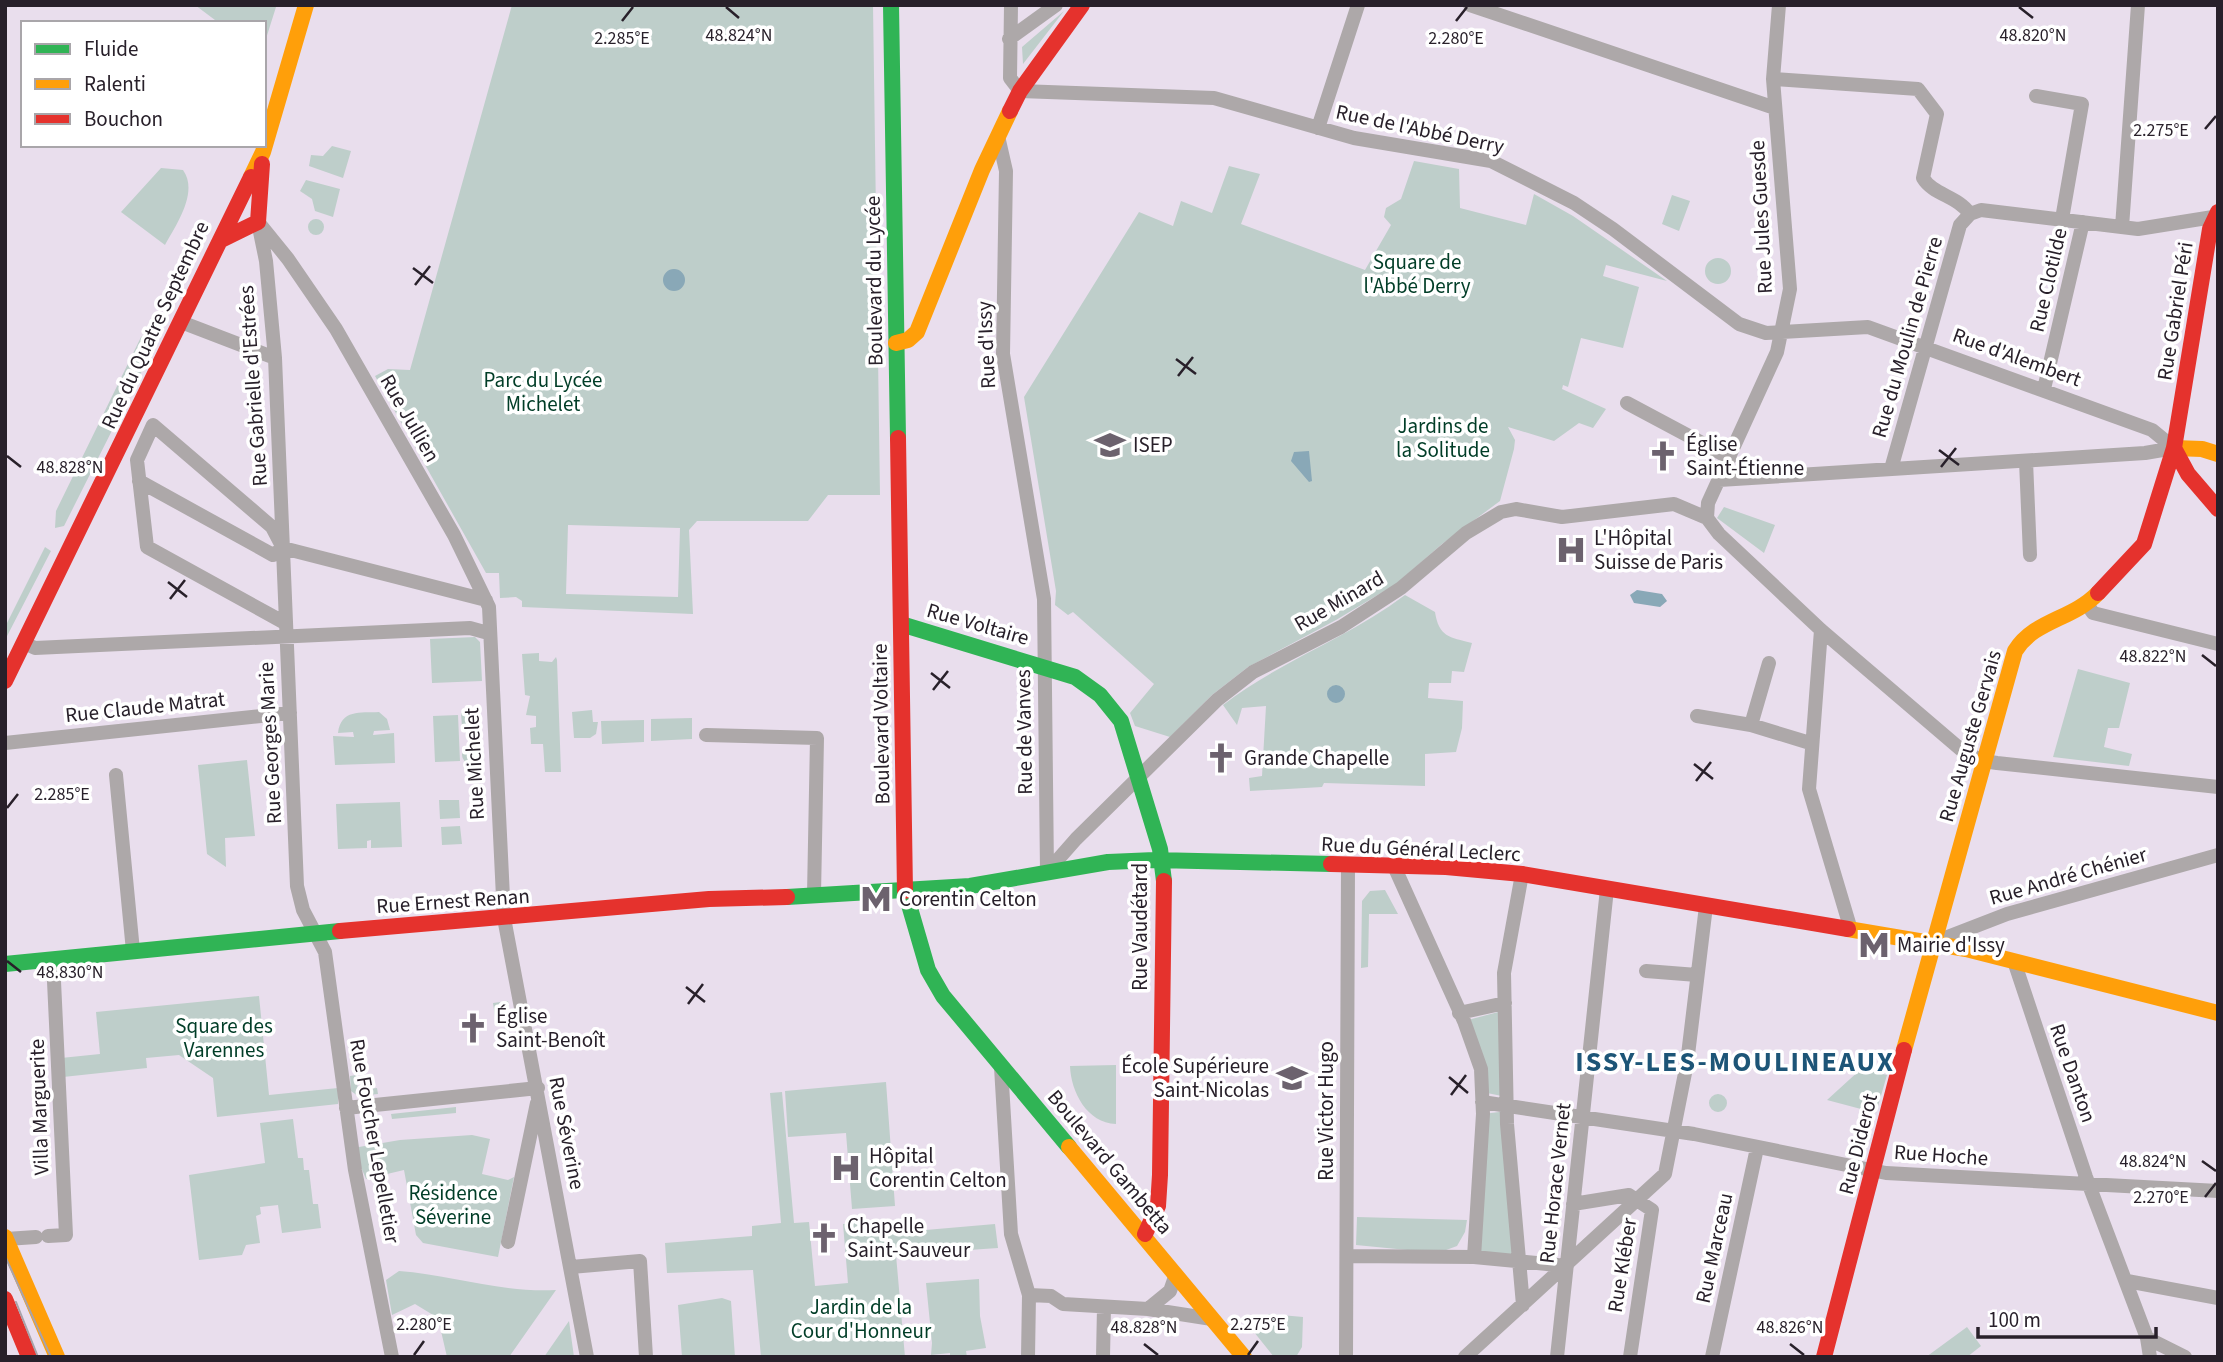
<svg xmlns="http://www.w3.org/2000/svg" width="2223" height="1362" font-family="'Source Sans 3',sans-serif">
<rect width="100%" height="100%" fill="#e9deed"/>
<path fill="#bececa" fill-rule="evenodd" d="M 195,5 L 275,5 L 276,7 L 264,45 L 264,23 L 219,23 Z
M 512,5 L 873,5 L 880,495 L 828,495 L 808,521 L 697,521 L 689,530 L 693,614 L 522,607 L 522,601 L 516,597 L 500,598 L 499,573 L 486,573 L 375,376 L 388,369 L 410,370 ZM 568,525 L 680,528 L 678,597 L 566,594 Z
M 1064,11 L 1023,64 L 1022,47 Z
M 332,146 L 351,151 L 343,178 L 309,166 L 311,155 L 323,156 Z
M 1414,161 L 1459,169 L 1460,208 L 1526,225 L 1534,194 L 1573,216 L 1667,281 L 1606,265 L 1603,276 L 1639,287 L 1623,348 L 1581,338 L 1568,387 L 1563,385 L 1562,389 L 1606,409 L 1593,428 L 1579,423 L 1554,441 L 1508,427 L 1515,440 L 1514,449 L 1500,501 L 1442,544 L 1396,584 L 1336,620 L 1248,667 L 1212,695 L 1170,737 L 1135,726 L 1130,713 L 1154,684 L 1073,612 L 1068,615 L 1055,605 L 1056,591 L 1024,397 L 1139,212 L 1173,226 L 1181,201 L 1212,213 L 1229,166 L 1260,174 L 1241,224 L 1365,270 L 1391,225 L 1384,217 L 1386,208 L 1401,199 Z
M 161,168 L 183,170 C 199,192 176,225 165,245 L 121,212 Z
M 306,180 L 340,189 L 333,217 L 315,211 L 312,199 L 300,191 Z
M 1672,195 L 1690,201 L 1679,231 L 1662,224 Z
M308 227a8 8 0 1 1 16 0a8 8 0 1 1-16 0Z
M1705 271a13 13 0 1 1 26 0a13 13 0 1 1-26 0Z
M 146,334 L 157,341 L 64,526 L 55,528 L 56,511 L 141,337 Z
M 1724,507 L 1775,525 L 1764,553 L 1717,518 Z
M 45,547 L 51,551 L 5,640 L 5,627 Z
M 1405,595 L 1435,612 C 1439,637 1449,637 1472,643 L 1464,672 L 1452,671 L 1451,683 L 1429,683 L 1428,698 L 1463,701 L 1462,728 L 1456,752 L 1425,754 L 1425,786 L 1324,783 L 1322,787 L 1250,791 L 1249,778 L 1262,776 L 1266,706 L 1242,708 L 1237,725 L 1223,705 C 1280,661 1348,638 1405,595 Z
M 475,637 L 480,642 L 482,681 L 432,683 L 430,639 Z
M 539,653 L 539,661 L 552,662 L 556,657 L 557,660 L 561,772 L 545,772 L 543,744 L 531,744 L 530,728 L 536,727 L 536,716 L 526,715 L 530,696 L 525,695 L 522,654 Z
M 2078,669 L 2130,683 L 2119,728 L 2108,728 L 2104,747 L 2132,754 L 2129,766 L 2053,757 Z
M 592,710 L 593,722 L 598,722 L 596,734 L 590,738 L 574,738 L 572,712 Z
M 379,712 L 387,719 L 390,730 L 374,731 L 373,735 L 394,733 L 395,763 L 335,765 L 333,736 L 354,737 L 353,732 L 338,733 C 341,709 360,713 379,712 Z
M 479,712 L 480,725 L 462,727 L 461,713 Z
M 458,715 L 460,761 L 435,762 L 433,716 Z
M 692,718 L 692,739 L 651,741 L 651,719 Z
M 644,720 L 644,742 L 602,744 L 601,721 Z
M462 755a9 9 0 1 1 18 0a9 9 0 1 1-18 0Z
M 247,760 L 255,836 L 225,838 L 226,867 L 207,854 L 198,765 Z
M 439,800 L 459,800 L 460,818 L 440,819 Z
M 400,802 L 402,847 L 371,848 L 371,840 L 367,841 L 367,848 L 338,849 L 336,804 Z
M 460,826 L 462,844 L 442,845 L 441,827 Z
M 1385,890 L 1398,914 L 1369,914 L 1368,967 L 1361,968 L 1362,901 L 1370,891 Z
M 259,996 L 269,1095 L 338,1088 L 338,1104 L 217,1117 L 213,1078 L 179,1055 L 146,1058 L 147,1068 L 63,1077 L 61,1058 L 100,1054 L 96,1012 Z
M 508,1001 L 511,1022 L 496,1024 L 493,1003 Z
M 1506,1010 L 1507,1097 L 1482,1092 L 1464,1021 Z
M 1116,1065 L 1116,1124 C 1087,1123 1071,1092 1070,1066 Z
M 1861,1069 L 1887,1075 L 1876,1113 L 1827,1100 Z
M 356,1075 L 358,1090 L 377,1088 L 378,1094 L 358,1096 L 351,1091 L 350,1076 Z
M 886,1082 L 895,1206 L 852,1209 L 846,1133 L 788,1137 L 785,1091 Z
M 782,1092 L 794,1223 L 809,1222 L 815,1286 L 848,1283 L 843,1224 L 889,1220 L 891,1233 L 995,1224 L 998,1248 L 896,1255 L 905,1357 L 761,1357 L 753,1270 L 667,1273 L 665,1243 L 752,1236 L 752,1226 L 781,1223 L 770,1093 Z
M1709 1103a9 9 0 1 1 18 0a9 9 0 1 1-18 0Z
M 456,1107 L 456,1113 L 392,1119 L 391,1114 Z
M 1507,1111 L 1520,1262 L 1474,1257 L 1483,1114 Z
M 293,1119 L 298,1158 L 303,1158 L 304,1170 L 309,1170 L 313,1204 L 318,1204 L 321,1228 L 282,1233 L 278,1205 L 260,1207 L 261,1214 L 256,1216 L 260,1243 L 246,1245 L 242,1255 L 199,1260 L 189,1175 L 265,1163 L 260,1123 Z
M 472,1135 L 490,1139 L 482,1174 L 508,1180 L 514,1177 L 498,1257 L 423,1243 L 416,1235 L 404,1170 L 366,1179 L 353,1148 L 400,1140 Z
M 1357,1217 L 1467,1220 L 1465,1232 L 1457,1246 L 1438,1253 L 1356,1245 Z
M 399,1271 C 451,1275 503,1293 556,1290 L 509,1357 L 447,1357 L 438,1318 L 415,1304 L 392,1315 L 386,1280 Z
M 979,1279 L 980,1316 L 986,1348 L 966,1351 L 967,1357 L 950,1357 L 950,1353 L 931,1355 L 932,1343 L 926,1283 Z
M 722,1298 L 731,1301 L 735,1357 L 682,1357 L 678,1305 Z
M 1269,1314 L 1303,1317 L 1302,1347 L 1296,1357 L 1274,1357 L 1250,1327 Z
M 569,1321 L 574,1357 L 544,1357 Z
M 1967,1327 L 1981,1346 L 1967,1357 L 1926,1357 Z"/>
<path fill="#89a8b7" d="M663 280a11 11 0 1 1 22 0a11 11 0 1 1-22 0Z
M 1309,451 L 1312,481 L 1309,482 L 1291,461 L 1294,452 Z
M 1637,590 L 1662,594 L 1667,601 L 1660,607 L 1634,603 L 1630,595 Z
M1327 694a9 9 0 1 1 18 0a9 9 0 1 1-18 0Z"/>
<g fill="none" stroke-linecap="round" stroke-linejoin="round">
<path stroke="#ada8a9" stroke-width="14" d="M 1011,5 L 1010,78 L 1020,91 L 1214,98 L 1354,138 L 1491,161 L 1574,203 L 1613,229 L 1739,324 L 1766,333 L 1868,327 L 2152,430 L 2174,448
M 1470,5 L 1775,108
M 1009,39 L 1056,5
M 1773,79 L 1918,89 L 1937,114 L 1923,178 C 1933,195 1958,196 1970,214
M 2036,96 L 2082,104 L 2062,219
M 1318,128 L 1358,5
M 998,136 L 1006,171 L 1003,354 L 1044,599 L 1047,872
M 258,222 L 288,259 L 336,329 L 454,535 L 489,607 L 504,918 L 587,1357
M 259,227 L 266,261 L 275,358 L 297,886 L 303,910 L 325,952 L 355,1170 L 392,1357
M 2122,227 L 2138,5
M 181,322 L 275,358
M 2044,389 L 2083,222
M 1627,403 L 1730,458
M 2026,461 L 2030,555
M 1891,469 L 1960,225 L 1970,214 L 1981,210 L 2138,229 L 2213,217
M 1719,480 L 2145,453 L 2174,448
M 139,481 L 273,555 L 283,548
M 1707,518 L 1719,534 L 1821,630 L 1965,753 L 1984,761 L 1997,763 L 2218,787
M 1707,518 L 1708,503 L 1777,352 L 1790,289 L 1773,79 L 1779,5
M 2087,604 L 2093,613 L 2218,644
M 285,623 L 147,547 L 137,460 L 153,425 L 272,527 L 283,548 L 486,600
M 1821,630 L 1809,789 L 1851,930
M 24,643 L 35,648 L 470,628 L 488,633
M 1697,716 L 1751,725 L 1810,743
M 1751,725 L 1769,663
M 706,735 L 817,738 L 814,895
M 5,743 L 290,713
M 116,775 L 133,951
M 1394,866 L 1464,1021 L 1481,1069 L 1483,1114 L 1474,1257
M 1047,872 L 1076,839 L 1217,700 L 1253,672 L 1341,627 L 1401,588 L 1466,533 L 1501,512 L 1516,509 L 1562,517 L 1674,504 L 1707,518
M 1522,874 L 1504,973 L 1507,1124 L 1523,1305
M 1932,943 L 2007,914 L 2218,855
M 2014,961 L 2086,1177 L 2147,1338 L 2150,1357
M 1646,971 L 1697,975
M 1459,1013 L 1505,1003
M 1001,1067 L 1011,1234 L 1029,1295 L 1028,1357
M 1482,1102 L 1694,1134 L 1886,1173 L 2218,1191
M 346,1108 L 538,1088
M 1573,1204 L 1629,1195 L 1652,1210 L 1630,1357
M 48,1236 L 66,1235 L 53,960
M 6,1239 L 36,1237
M 508,1242 L 537,1103
M 1347,1256 L 1474,1257 L 1567,1266
M 571,1267 L 640,1261 L 646,1357
M 2127,1281 L 2218,1298
M 1029,1295 L 1051,1296 L 1063,1304 L 1148,1309 L 1212,1319
M 1148,1309 L 1170,1291 L 1176,1274
M 2147,1338 L 2185,1357
M 1103,1357 L 1104,1307
M 1346,1357 L 1348,865
M 1465,1357 L 1665,1174 L 1687,1063 L 1706,906
M 1557,1357 L 1607,889
M 1712,1357 L 1757,1148"/>
<path stroke="#30b455" stroke-width="16" d="M 891,5 L 898,438
M 901,624 L 1075,677 L 1100,695 L 1121,721 L 1160,849 L 1164,881
M 905,891 L 928,970 L 943,996 L 1069,1147
M 787,897 L 970,886 L 1108,862 L 1155,860 L 1331,864
M 5,964 L 340,931"/>
<path stroke="#ff9f0a" stroke-width="16" d="M 251,177 L 263,152 L 306,5
M 896,343 L 908,340 L 917,332 L 982,170 L 1010,111
M 2174,448 L 2202,449 L 2218,454
M 1848,929 L 1966,949 L 2218,1013
M 1904,1050 L 2015,651 C 2034,620 2072,620 2098,593
M 1069,1147 L 1244,1357
M 5,1237 L 57,1357"/>
<path stroke="#e5322d" stroke-width="16" d="M 1010,111 L 1020,91 L 1082,5
M 258,222 L 262,164
M 221,240 L 258,222
M 898,438 L 905,891
M 2174,448 L 2188,474 L 2218,509
M 2098,593 L 2144,544 L 2174,448 L 2210,229 L 2218,212
M 5,681 L 251,177
M 1331,864 L 1446,867 L 1522,874 L 1848,929
M 340,931 L 709,899 L 787,897
M 1145,1234 L 1158,1206 L 1160,1175 L 1164,881
M 5,1299 L 29,1357
M 1824,1357 L 1904,1050"/>
<path stroke="#a9a3a9" stroke-width="2" d="M 5,1256 L 51,1357
M 16,1302 L 38,1357"/>
</g>
<path fill="none" stroke="#28202a" stroke-width="2.5" d="M 726,7 L 739,18M 2019,7 L 2033,18M 622,21 L 633,7M 1456,21 L 1467,7M 2205,129 L 2216,116M 413,268 L 433,283M 415,285 L 430,266M 1176,359 L 1196,374M 1178,376 L 1193,357M 1939,450 L 1959,465M 7,456 L 21,467M 1941,467 L 1956,448M 168,582 L 187,597M 170,599 L 185,580M 2202,655 L 2216,666M 931,673 L 950,688M 933,690 L 948,671M 1694,764 L 1713,779M 1696,781 L 1711,762M 7,808 L 18,794M 7,961 L 21,972M 686,987 L 705,1002M 688,1004 L 703,984M 1449,1077 L 1468,1093M 1451,1095 L 1466,1075M 2202,1161 L 2216,1171M 2205,1197 L 2216,1183M 1144,1344 L 1158,1355M 1790,1344 L 1804,1355M 414,1355 L 424,1341M 1248,1355 L 1258,1341"/>
<defs>
<g id="university-bare" transform="scale(2.415)"><path d="M0-5L7-2L0 1L-7-2ZM-4 1L0 2.5L4 1V4Q0 6-4 4Z" fill="#6c626e" stroke="#fff" stroke-width="2.5" paint-order="stroke"/></g>
<g id="church-bare" transform="scale(2.415)"><path d="M-1.2-6h2.4v3.5h3.3v2.4h-3.3V6h-2.4V-.1h-3.3v-2.4h3.3Z" fill="#6c626e" stroke="#fff" stroke-width="2.5" paint-order="stroke"/></g>
<g id="hospital-bare" transform="scale(2.415)"><path d="M-5-5h3v3.5h4V-5h3V5h-3V1.5h-4V5h-3Z" fill="#6c626e" stroke="#fff" stroke-width="2.5" paint-order="stroke"/></g>
<g id="metro-bare" transform="scale(2.415)"><path d="M-5.5 5V-5H-3L0 0L3-5H5.5V5H3V-.5L0 4L-3-.5V5Z" fill="#6c626e" stroke="#fff" stroke-width="2.5" paint-order="stroke"/></g>
</defs>
<g fill-rule="evenodd">
<use href="#university-bare" x="1110" y="445"/>
<use href="#church-bare" x="1663" y="456"/>
<use href="#hospital-bare" x="1571" y="550"/>
<use href="#church-bare" x="1221" y="758"/>
<use href="#metro-bare" x="876" y="899"/>
<use href="#metro-bare" x="1874" y="945"/>
<use href="#church-bare" x="473" y="1028"/>
<use href="#university-bare" x="1292" y="1078"/>
<use href="#hospital-bare" x="846" y="1168"/>
<use href="#church-bare" x="824" y="1238"/>
</g>
<g text-anchor="middle" stroke-width="7" stroke-linejoin="round" paint-order="stroke">
<g font-size="21" fill="#28202a" stroke="#fff">
<text transform="translate(1420 129) rotate(12)" y="7">Rue de l'Abbé Derry</text>
<text transform="translate(1761 217) rotate(-93)" y="7">Rue Jules Guesde</text>
<text transform="translate(2048 280) rotate(-77)" y="7">Rue Clotilde</text>
<text transform="translate(874 281) rotate(-91)" y="7">Boulevard du Lycée</text>
<text transform="translate(2175 311) rotate(-81)" y="7">Rue Gabriel Péri</text>
<text transform="translate(155 325) rotate(-65)" y="7">Rue du Quatre Septembre</text>
<text transform="translate(1907 337) rotate(-74)" y="7">Rue du Moulin de Pierre</text>
<text transform="translate(986 345) rotate(-93)" y="7">Rue d'Issy</text>
<text transform="translate(2017 357) rotate(20)" y="7">Rue d'Alembert</text>
<text transform="translate(253 386) rotate(-94)" y="7">Rue Gabrielle d'Estrées</text>
<text transform="translate(410 418) rotate(60)" y="7">Rue Jullien</text>
<text transform="translate(1339 601) rotate(-30)" y="7">Rue Minard</text>
<text transform="translate(978 624) rotate(16)" y="7">Rue Voltaire</text>
<text transform="translate(145 707) rotate(-6)" y="7">Rue Claude Matrat</text>
<text transform="translate(881 724) rotate(-91)" y="7">Boulevard Voltaire</text>
<text transform="translate(1024 732) rotate(-91)" y="7">Rue de Vanves</text>
<text transform="translate(1970 736) rotate(-74)" y="7">Rue Auguste Gervais</text>
<text transform="translate(270 743) rotate(-93)" y="7">Rue Georges Marie</text>
<text transform="translate(474 764) rotate(-93)" y="7">Rue Michelet</text>
<text transform="translate(1421 849) rotate(3)" y="7">Rue du Général Leclerc</text>
<text transform="translate(2068 876) rotate(-16)" y="7">Rue André Chénier</text>
<text transform="translate(453 901) rotate(-4)" y="7">Rue Ernest Renan</text>
<text transform="translate(1140 927) rotate(-90)" y="7">Rue Vaudétard</text>
<text transform="translate(2073 1073) rotate(71)" y="7">Rue Danton</text>
<text transform="translate(39 1107) rotate(-92)" y="7">Villa Marguerite</text>
<text transform="translate(1326 1111) rotate(-90)" y="7">Rue Victor Hugo</text>
<text transform="translate(567 1133) rotate(79)" y="7">Rue Séverine</text>
<text transform="translate(375 1141) rotate(80)" y="7">Rue Foucher Lepelletier</text>
<text transform="translate(1858 1144) rotate(-76)" y="7">Rue Diderot</text>
<text transform="translate(1941 1155) rotate(4)" y="7">Rue Hoche</text>
<text transform="translate(1110 1162) rotate(50)" y="7">Boulevard Gambetta</text>
<text transform="translate(1555 1183) rotate(-84)" y="7">Rue Horace Vernet</text>
<text transform="translate(1714 1248) rotate(-78)" y="7">Rue Marceau</text>
<text transform="translate(1622 1265) rotate(-81)" y="7">Rue Kléber</text>
</g>
<g font-size="21" fill="#013d27" stroke="#fff">
<text x="1417" y="269">Square de<tspan x="1417" dy="24">l'Abbé Derry</tspan></text>
<text x="543" y="387">Parc du Lycée<tspan x="543" dy="24">Michelet</tspan></text>
<text x="1443" y="433">Jardins de<tspan x="1443" dy="24">la Solitude</tspan></text>
<text x="224" y="1033">Square des<tspan x="224" dy="24">Varennes</tspan></text>
<text x="453" y="1200">Résidence<tspan x="453" dy="24">Séverine</tspan></text>
<text x="861" y="1314">Jardin de la<tspan x="861" dy="24">Cour d'Honneur</tspan></text>
</g>
<g font-size="21" fill="#28202a" stroke="#fff" text-anchor="start">
<text x="1686" y="451">Église<tspan x="1686" dy="24">Saint-Étienne</tspan></text>
<text x="1133" y="452">ISEP</text>
<text x="1594" y="545">L'Hôpital<tspan x="1594" dy="24">Suisse de Paris</tspan></text>
<text x="1244" y="765">Grande Chapelle</text>
<text x="899" y="906">Corentin Celton</text>
<text x="1897" y="952">Mairie d'Issy</text>
<text x="496" y="1023">Église<tspan x="496" dy="24">Saint-Benoît</tspan></text>
<text x="1269" y="1073" text-anchor="end">École Supérieure<tspan x="1269" dy="24">Saint-Nicolas</tspan></text>
<text x="869" y="1163">Hôpital<tspan x="869" dy="24">Corentin Celton</tspan></text>
<text x="847" y="1233">Chapelle<tspan x="847" dy="24">Saint-Sauveur</tspan></text>
</g>
<g font-size="28" font-weight="bold" letter-spacing="2" fill="#1d5577" stroke="#fff">
<text x="1735" y="1071">ISSY-LES-MOULINEAUX</text>
</g>
</g>
<g font-size="18" text-anchor="middle" fill="#28202a" stroke="#fff" stroke-width="7" stroke-linejoin="round" paint-order="stroke">
<text x="739" y="41">48.824°N</text>
<text x="2033" y="41">48.820°N</text>
<text x="622" y="44">2.285°E</text>
<text x="1456" y="44">2.280°E</text>
<text x="2161" y="136">2.275°E</text>
<text x="70" y="473">48.828°N</text>
<text x="2153" y="662">48.822°N</text>
<text x="62" y="800">2.285°E</text>
<text x="70" y="978">48.830°N</text>
<text x="2153" y="1167">48.824°N</text>
<text x="2161" y="1203">2.270°E</text>
<text x="424" y="1330">2.280°E</text>
<text x="1258" y="1330">2.275°E</text>
<text x="1144" y="1333">48.828°N</text>
<text x="1790" y="1333">48.826°N</text>
</g>
<rect width="2223" height="1362" fill="none" stroke="#28202a" stroke-width="14"/>
<rect x="21" y="21" width="245" height="126" fill="#ffffff" stroke="#a9a6aa" stroke-width="2"/>
<rect x="35" y="44" width="35" height="10" fill="#30b455" stroke="#a9a6aa" stroke-width="2"/>
<text x="84" y="56" font-size="21" fill="#28202a">Fluide</text>
<rect x="35" y="79" width="35" height="10" fill="#ff9f0a" stroke="#a9a6aa" stroke-width="2"/>
<text x="84" y="91" font-size="21" fill="#28202a">Ralenti</text>
<rect x="35" y="114" width="35" height="10" fill="#e5322d" stroke="#a9a6aa" stroke-width="2"/>
<text x="84" y="126" font-size="21" fill="#28202a">Bouchon</text>
<path d="M1978 1327v10h178v-10" fill="none" stroke="#28202a" stroke-width="3.5"/>
<text x="1988" y="1327" font-size="21" fill="#28202a" stroke="#ffffff" stroke-width="5" paint-order="stroke">100 m</text>
</svg>
